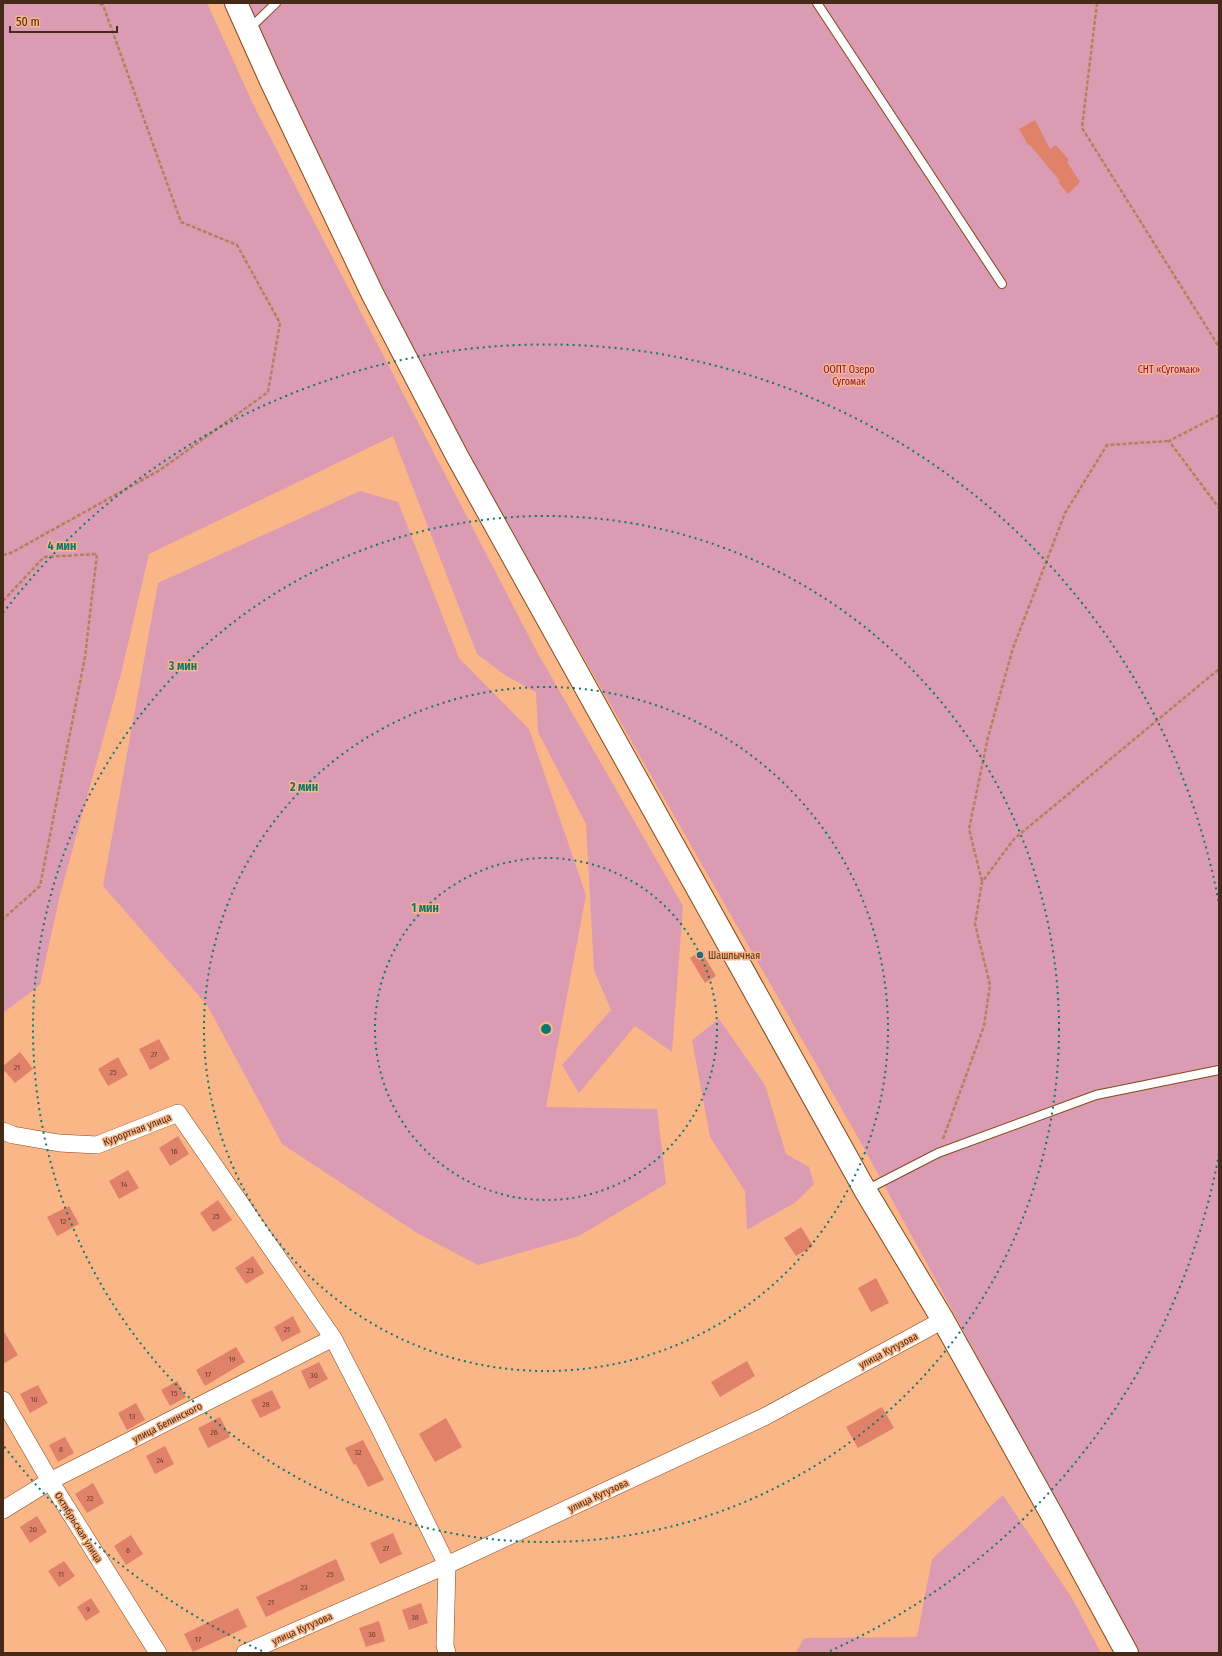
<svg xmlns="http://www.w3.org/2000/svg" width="1222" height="1656" font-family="'Fira Sans Condensed',sans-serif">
<rect width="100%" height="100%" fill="#fab687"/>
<path fill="#db9cb3" d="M 3,3 L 207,3 L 254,106 L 536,650 L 683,906 L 672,1052 L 635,1026 L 579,1093 L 562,1065 L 611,1010 L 594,970 L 586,824 L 538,732 L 536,692 L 505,675 L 477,654 L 393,436 L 149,554 L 121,674 L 60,895 L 40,985 L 3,1013 Z
M 248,3 L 1219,3 L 1219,1653 L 1139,1653 L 860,1141 L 465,450 L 380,284 L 277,69 Z
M 360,491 L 398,502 L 459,658 L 529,729 L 586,895 L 546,1107 L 657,1109 L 666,1184 L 579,1236 L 478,1265 L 417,1233 L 282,1144 L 207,1005 L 103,886 L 158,583 Z
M 719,1019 L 765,1085 L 786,1154 L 809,1167 L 814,1184 L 796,1202 L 747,1230 L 745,1191 L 710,1137 L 692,1040 Z
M 1003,1495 L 1072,1598 L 1101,1653 L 796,1653 L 804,1638 L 917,1637 L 932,1559 Z"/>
<path fill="#e08169" d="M 1035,120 L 1050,149 L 1056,145 L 1069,160 L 1067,162 L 1080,182 L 1068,194 L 1058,182 L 1060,181 L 1030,145 L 1028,145 L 1019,129 Z
M 701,951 L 716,976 L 705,983 L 690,958 Z
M 159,1039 L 170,1059 L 150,1070 L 139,1049 Z
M 20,1052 L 33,1069 L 15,1083 L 3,1069 L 3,1066 Z
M 118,1057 L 128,1075 L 108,1086 L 98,1069 Z
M 178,1136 L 189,1154 L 170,1166 L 159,1148 Z
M 128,1170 L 139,1188 L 119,1199 L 109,1181 Z
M 218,1200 L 232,1220 L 213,1232 L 200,1213 Z
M 69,1206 L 79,1224 L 57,1236 L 47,1217 Z
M 801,1227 L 813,1246 L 796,1256 L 784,1238 Z
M 253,1256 L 264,1273 L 246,1284 L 235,1268 Z
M 876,1278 L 889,1303 L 871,1312 L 858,1288 Z
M 293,1316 L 301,1332 L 282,1342 L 274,1327 Z
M 3,1330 L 18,1355 L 3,1364 Z
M 236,1347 L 245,1362 L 205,1386 L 196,1370 Z
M 747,1361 L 755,1376 L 720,1397 L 711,1382 Z
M 319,1362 L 328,1379 L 309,1389 L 301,1371 Z
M 177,1381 L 186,1397 L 170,1406 L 161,1390 Z
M 38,1385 L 48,1403 L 30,1413 L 20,1394 Z
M 272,1390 L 281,1408 L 260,1418 L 251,1400 Z
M 136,1403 L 145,1420 L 127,1430 L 118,1413 Z
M 882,1407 L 894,1428 L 858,1448 L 846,1427 Z
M 220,1417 L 230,1437 L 208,1448 L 198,1428 Z
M 446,1418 L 462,1447 L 435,1462 L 419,1434 Z
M 65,1437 L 74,1453 L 58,1462 L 49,1445 Z
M 363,1440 L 384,1480 L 368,1487 L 356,1464 L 354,1465 L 345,1448 Z
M 165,1446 L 174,1464 L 155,1474 L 146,1456 Z
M 93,1483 L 104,1503 L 87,1513 L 75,1494 Z
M 37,1516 L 47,1532 L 30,1543 L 20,1527 Z
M 393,1533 L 402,1554 L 380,1564 L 370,1543 Z
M 131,1535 L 143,1554 L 126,1565 L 114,1546 Z
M 336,1559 L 345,1580 L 266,1617 L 256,1597 Z
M 64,1561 L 75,1576 L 59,1587 L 48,1571 Z
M 91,1598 L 100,1612 L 86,1621 L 77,1607 Z
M 421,1603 L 428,1623 L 409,1630 L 402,1610 Z
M 238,1608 L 247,1627 L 193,1652 L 184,1634 Z
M 379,1621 L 385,1641 L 366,1647 L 359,1628 Z"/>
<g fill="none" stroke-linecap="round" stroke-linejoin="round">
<g stroke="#844919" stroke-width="10">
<path id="lane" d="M 817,3 L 1002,284
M 249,29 L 276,3
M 866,1190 L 938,1153 L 1096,1095 L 1219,1070"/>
</g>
<g stroke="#844919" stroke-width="18">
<path id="street" d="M 3,1131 L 13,1135 L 59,1143 L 97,1145 L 178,1113 L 333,1338 L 377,1423 L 447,1565 L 445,1645 L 447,1653
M 3,1400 L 50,1481 L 158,1653
M 3,1510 L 50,1481 L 333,1338
M 245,1653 L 447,1565 L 764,1417 L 943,1320"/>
</g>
<g stroke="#844919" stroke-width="24">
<path id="primary" d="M 236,3 L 271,81 L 372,293 L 457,456 L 865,1190 L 943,1320 L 1052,1515 L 1127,1653"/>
</g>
<path stroke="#b4805c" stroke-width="2.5" stroke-dasharray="4 2" stroke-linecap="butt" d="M 1097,3 L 1082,128 L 1219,347
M 1219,415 L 1169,441 L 1219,508
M 3,555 L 11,553 L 160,470 L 268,392 L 280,323 L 237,245 L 181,222 L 103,5 L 97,3
M 3,601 L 44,557 L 97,554 L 85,657 L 40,886 L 3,919
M 982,881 L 969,829 L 988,737 L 1013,648 L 1065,513 L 1107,445 L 1169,441
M 943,1139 L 984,1026 L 990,985 L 975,924 L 982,882 L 1014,839 L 1219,669"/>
<use href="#lane" stroke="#fff" stroke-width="8"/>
<use href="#street" stroke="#fff" stroke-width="17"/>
<use href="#primary" stroke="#fff" stroke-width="22"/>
</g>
<g fill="none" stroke="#0f766e" stroke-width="2" stroke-dasharray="2 4">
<circle cx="546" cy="1029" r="171"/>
<circle cx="546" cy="1029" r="342"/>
<circle cx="546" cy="1029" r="513"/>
<path d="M1219 1154A684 684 0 0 1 830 1651M262 1651A684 684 0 0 1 3 1445M3 613A684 684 0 0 1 1219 904"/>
</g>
<circle fill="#306380" stroke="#fab687" stroke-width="1.5" cx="700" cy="955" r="4"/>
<g text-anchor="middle" stroke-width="3" stroke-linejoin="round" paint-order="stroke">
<g font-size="8" fill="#6c402c">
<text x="154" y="1057">27</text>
<text x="17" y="1070">21</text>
<text x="113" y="1075">25</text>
<text x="174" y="1154">16</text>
<text x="124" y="1187">14</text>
<text x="216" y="1219">25</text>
<text x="63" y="1224">12</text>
<text x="250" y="1273">23</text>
<text x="287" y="1332">21</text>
<text x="232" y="1362">19</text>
<text x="208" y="1377">17</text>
<text x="314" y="1378">30</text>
<text x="174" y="1396">15</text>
<text x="34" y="1402">10</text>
<text x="266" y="1407">28</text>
<text x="132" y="1419">13</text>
<text x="214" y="1435">26</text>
<text x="61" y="1452">8</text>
<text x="358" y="1455">32</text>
<text x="160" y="1463">24</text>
<text x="90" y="1501">22</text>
<text x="33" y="1532">20</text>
<text x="386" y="1551">27</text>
<text x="128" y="1553">6</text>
<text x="61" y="1577">11</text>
<text x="330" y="1577">25</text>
<text x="304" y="1590">23</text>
<text x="271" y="1605">21</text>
<text x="88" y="1612">9</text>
<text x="415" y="1620">38</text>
<text x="372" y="1637">36</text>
<text x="198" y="1642">17</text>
</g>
<g font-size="10" fill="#83124d" stroke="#fab687">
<text x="849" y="373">ООПТ Озеро<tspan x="849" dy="12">Сугомак</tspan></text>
<text x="1169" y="373">СНТ «Сугомак»</text>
</g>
<g font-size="10" fill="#452a17" stroke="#fab687" text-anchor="start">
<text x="708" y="959">Шашлычная</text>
</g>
<g font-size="10" fill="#452a17" stroke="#fab687">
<text transform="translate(137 1129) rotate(-21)" y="4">Курортная улица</text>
<text transform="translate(888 1350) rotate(-28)" y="4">улица Кутузова</text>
<text transform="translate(167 1422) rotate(-27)" y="4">улица Белинского</text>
<text transform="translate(598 1495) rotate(-25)" y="4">улица Кутузова</text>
<text transform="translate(79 1527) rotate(58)" y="4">Октябрьская улица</text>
<text transform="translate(302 1628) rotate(-24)" y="4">улица Кутузова</text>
</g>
</g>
<circle cx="546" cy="1029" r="6" fill="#0f766e" stroke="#fab687" stroke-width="2"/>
<g font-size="12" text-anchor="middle" font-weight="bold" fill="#0f766e" stroke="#fab687" stroke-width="3" stroke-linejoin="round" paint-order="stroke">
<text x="62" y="550">4 мин</text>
<text x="183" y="670">3 мин</text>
<text x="304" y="791">2 мин</text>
<text x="425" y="912">1 мин</text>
</g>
<rect width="1222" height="1656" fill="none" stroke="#452a17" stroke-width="8"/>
<path d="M10 26v6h107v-6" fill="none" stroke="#452a17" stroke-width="2"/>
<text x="16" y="26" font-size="12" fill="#452a17" stroke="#fab687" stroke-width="3" paint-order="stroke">50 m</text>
</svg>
